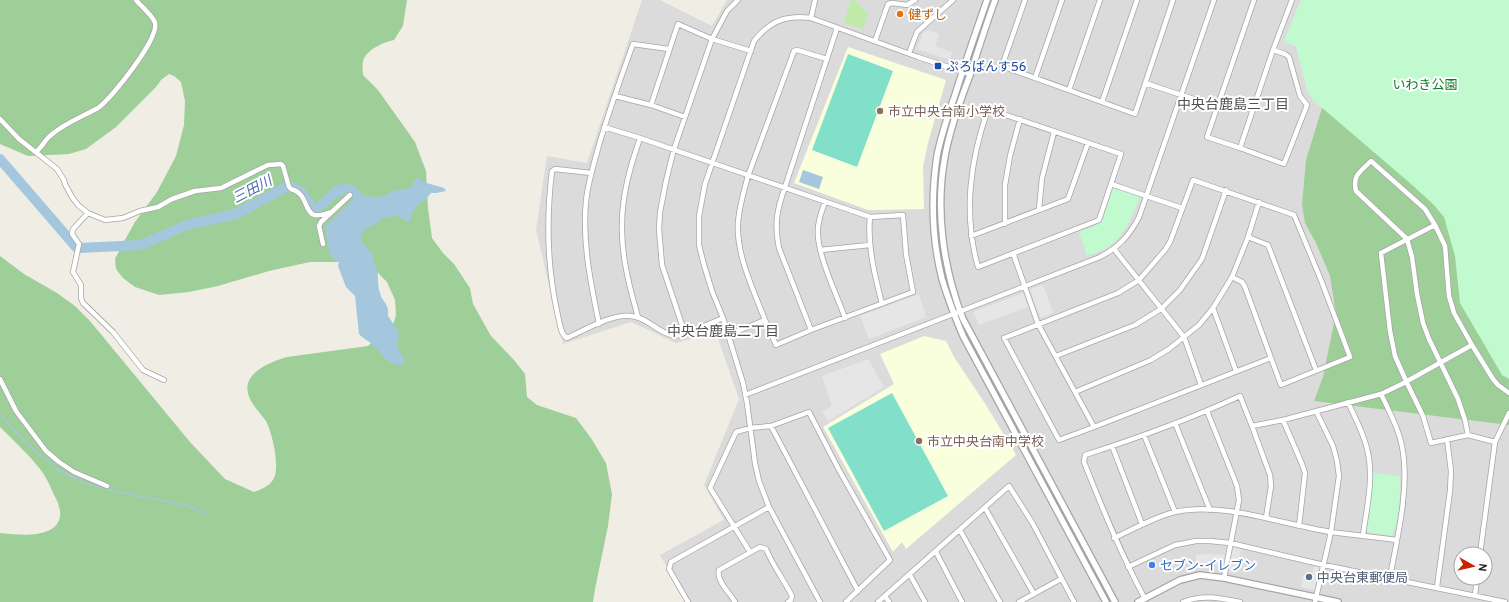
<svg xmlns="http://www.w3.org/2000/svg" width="1509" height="602" font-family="Overpass,'Noto Sans JP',sans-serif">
<rect width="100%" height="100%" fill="#efede4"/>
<path fill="#dcdbdb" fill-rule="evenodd" d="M 642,0 L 660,0 L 712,26 L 727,0 L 1301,0 L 1284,42 L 1296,46 L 1307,89 L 1313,100 L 1411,184 L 1509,379 L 1509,602 L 686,602 L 660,555 L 724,520 L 704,485 L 739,399 L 716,333 L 676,343 L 631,322 L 563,344 L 536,230 L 547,156 L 587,163 ZM 1461,554 L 1485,554 L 1485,578 L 1461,578 Z"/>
<path fill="#f9ffdd" d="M 848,47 L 946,80 L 928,143 L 923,167 L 924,209 L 868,210 L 794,183 Z
M 924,336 L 946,341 L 954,357 L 986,405 L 1016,455 L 906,549 L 902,542 L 893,552 L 823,427 L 894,384 L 880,354 Z"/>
<path fill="#bfeaa9" d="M 851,0 L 854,0 L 868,13 L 863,29 L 844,23 Z"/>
<path fill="#9fcf98" d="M 0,0 L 407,0 L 403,26 L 394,40 C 384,42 365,50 363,62 C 362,66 363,71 363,75 L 378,90 L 415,142 L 426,171 L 428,208 L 432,238 L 443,253 L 454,264 L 470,288 L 473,304 L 491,336 L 514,360 L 525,374 L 527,397 L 537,405 L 576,418 L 591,438 L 606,463 L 612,494 L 608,526 L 595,589 L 593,602 L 0,602 L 0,533 C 17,535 63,540 60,511 C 59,505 56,498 53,493 C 50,485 46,477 40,469 C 29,455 13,440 0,427 L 0,256 L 24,274 L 57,293 L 75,306 L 90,321 L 190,442 L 225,479 L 254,492 C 262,489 270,486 274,478 C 280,466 272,432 266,421 C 261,414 255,408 251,401 C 237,375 267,363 287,357 L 368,346 L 394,322 L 396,315 L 395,300 L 387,282 L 378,273 L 349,262 L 310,262 L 269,271 L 218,286 L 189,292 L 159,295 L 135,287 L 123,278 L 116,269 L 115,259 L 122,245 L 135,222 L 157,192 L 176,156 L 184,125 L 185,101 L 181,82 L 174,76 L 169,74 L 161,80 L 156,87 L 116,127 L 86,149 L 69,154 L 28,156 L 0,144 Z
M 1509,0 L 1509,425 L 1314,401 L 1323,377 L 1336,313 L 1330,276 L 1316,243 L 1305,223 L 1302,205 L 1306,160 L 1326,95 Z"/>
<path fill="#c0face" d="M 1301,0 L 1509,0 L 1509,379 L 1502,375 L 1460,303 L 1455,256 L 1444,217 L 1433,204 L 1411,184 L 1313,100 L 1307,89 L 1296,46 L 1284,42 Z
M 1116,186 L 1139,195 L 1140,197 C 1133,215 1125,236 1108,247 C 1101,251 1094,253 1087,256 L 1079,232 L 1097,225 L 1102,221 L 1113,188 Z
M 1373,473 L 1400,476 C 1401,489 1399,527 1391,536 L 1368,532 L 1367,530 Z"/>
<path fill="#81dfca" d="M 848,54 L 893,71 L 857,167 L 812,150 Z
M 892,393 L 948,496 L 884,531 L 828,428 Z"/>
<path fill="#e6e6e6" d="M 928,30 L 939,34 L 935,46 L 952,52 L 950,60 L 917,49 L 923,33 Z
M 1043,285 L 1053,313 L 1041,318 L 1030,290 Z
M 1023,293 L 1028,307 L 979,325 L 973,312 Z
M 919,294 L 926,317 L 869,339 L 860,316 Z
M 868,359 L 884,387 L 828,421 L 822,411 L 832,406 L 822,376 Z
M 1233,547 L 1241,549 L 1236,573 L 1228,571 Z
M 1210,554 L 1225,555 L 1223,567 L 1214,565 L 1197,566 L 1196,555 Z
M 1314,566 L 1319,567 L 1315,590 L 1301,587 L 1303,575 L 1312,577 Z"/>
<path fill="#a4c7de" d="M 803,170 L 823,177 L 819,189 L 799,182 Z
M 417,178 L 420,178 L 423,182 L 444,188 L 446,191 L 436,193 L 431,193 L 423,202 L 420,202 C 416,208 410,213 411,221 L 408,222 L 394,214 L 389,219 L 383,217 C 381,219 380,221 379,222 C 377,224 373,225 370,226 C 354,236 364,245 373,255 C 372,262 375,264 377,270 C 379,278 377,285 380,293 C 383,304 389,302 388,316 C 392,321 395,327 398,332 C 401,336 396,342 397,347 C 399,353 406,357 404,364 C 390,369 381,352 372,344 C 368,340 363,339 359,334 L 355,296 L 346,287 L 338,266 L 339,262 L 330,256 L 325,226 L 357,196 L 364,195 L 375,197 L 384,196 L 394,191 L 410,188 Z"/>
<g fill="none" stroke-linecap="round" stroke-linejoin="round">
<path stroke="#a4c7de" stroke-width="1.5" d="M 0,414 L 23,440 L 40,455 L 57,469 L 84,483 L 123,493 L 185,505 L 206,513"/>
<path stroke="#a4c7de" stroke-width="10" d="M 0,159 L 76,247
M 80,248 L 141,245 L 187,225 L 236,214 L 286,187 C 300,185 306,199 312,208 L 315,209 C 325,205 338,182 352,191 C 357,195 360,201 365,205"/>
<g stroke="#a5a5a5" stroke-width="6">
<path id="minor" d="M 1025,0 L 1002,66 L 1135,114 L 1173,0
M 1254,0 L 1207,137 L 1240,148 L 1273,50 L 1292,0
M 811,18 L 815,0
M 875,41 L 888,4 L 892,3 L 907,5 L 915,0
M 909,53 L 917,32 L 953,0
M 1035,78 L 1062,0
M 1145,83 L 1218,107
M 1069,90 L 1100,0
M 615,96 L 651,105 L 685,117
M 1102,102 L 1137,0
M 651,105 L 678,24 L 712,39 L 751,51
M 0,119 L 19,139 L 57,169 L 64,180 L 65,184 L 72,197 L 78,205 L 88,213 L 105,220 L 123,218 L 140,211 L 158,207 L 172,199 L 195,191 L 221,188 L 268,165 L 281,164 L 283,166 L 289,187 L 291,189 C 314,195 298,225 331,212
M 604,127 L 640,138 L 870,217 L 903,215 L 906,254 L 913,292 L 811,330 L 776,345 L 765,320 L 728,335
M 1240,148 L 1284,164 L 1307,105 L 1300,96 L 1289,57 L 1285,54 L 1273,50
M 36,152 C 42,147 45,140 50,136 C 64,123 82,117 98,108 C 111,99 159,39 155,23 C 154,17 140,5 136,0
M 591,173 L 555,169 L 552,171 C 546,220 547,268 558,316 C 560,323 560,334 567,338 C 585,330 611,314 631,316 C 650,317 664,342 685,334
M 1111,184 L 1099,220 L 978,267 C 963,213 970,161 988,109 L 1121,154 L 1111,184 L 1182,208
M 825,202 C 821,213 817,224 818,235 C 819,259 837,295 845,318
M 1039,209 L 1042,178 L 1054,132
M 88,213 L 73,229 L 72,234 L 79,244 L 73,272 L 81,285 L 81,298 L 83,303 L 113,332 L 143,370 L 164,380
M 870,217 C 867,245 875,276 882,304
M 1005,224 L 1005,185 L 1010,156 L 1020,119
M 1435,225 L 1381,253 L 1390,331 L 1395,356 L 1406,381 L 1423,416 L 1431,443 L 1468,435
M 971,236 L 1068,199 L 1088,143
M 1248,237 L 1268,245 L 1316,370
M 323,244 L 319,226 L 321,222 L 350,195
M 1114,249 L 1184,337 L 1201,385
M 820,250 L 870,245
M 1013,253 L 1038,324 L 1094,427 L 1059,440 L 1004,338 L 1118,293 L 1139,280 L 1165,250 L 1170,242 L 1193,180 L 1294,215 L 1321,280 L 1350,357 L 1281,385 L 1271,358 L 1094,427
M 1232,277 L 1242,282 L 1245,287 L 1271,358
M 1213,308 L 1236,371
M 638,317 C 630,289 622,259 622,230 C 621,198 630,167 640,138
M 723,318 L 685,334 L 662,265 L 659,229 L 660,212 L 666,181 L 674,149 L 712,39 L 727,11 L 738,0
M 765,320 C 754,291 736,255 738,223 C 739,207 744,191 748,176 L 794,51 L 797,50 L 827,59
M 599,324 C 591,284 582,243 586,201 C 588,182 594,163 599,145 C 609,111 621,77 633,44 L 669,49
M 811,330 L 779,248 C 774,224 777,209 785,187 L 837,28
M 1056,356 L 1135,325 L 1161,309 L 1180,290 L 1202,259 L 1226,190
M 0,379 L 16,411 L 46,451 L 59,462 L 74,472 L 107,486
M 1075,392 L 1151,360 L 1169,349 L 1199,325 L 1213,308 L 1232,277 L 1248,237 L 1259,202
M 1381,394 C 1390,413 1400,431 1403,452 C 1409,490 1397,539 1390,577
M 745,395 L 1100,257 C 1119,247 1129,236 1139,217 L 1214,0
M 1348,402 C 1354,416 1362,430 1366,445 C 1375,474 1367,506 1363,535
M 1207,411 L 1237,486 L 1239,500 L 1224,578
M 1283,420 L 1302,464 L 1305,473 L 1299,526
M 1175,423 L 1210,510
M 771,426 L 858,591
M 1252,426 L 1270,475 L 1271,486 L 1266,518
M 1144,435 L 1175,512
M 1495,442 L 1468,435 L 1465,420 L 1458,399 L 1429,339 L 1423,323 L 1417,294 L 1412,257 L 1407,239 L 1356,191 C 1352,175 1361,171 1371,161 L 1425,209 L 1435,225 L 1445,246 L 1449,296 L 1454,313 L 1472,345 L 1493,379 L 1498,385 L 1509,393
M 1112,446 L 1142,524
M 985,508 L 1034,594
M 960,530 L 1000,602
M 1114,538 C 1134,529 1154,517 1175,512 C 1222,501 1284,525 1331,532 C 1353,535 1375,537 1397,540
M 750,552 L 710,488 L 736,432 L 750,428 L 771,426 L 809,412 L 839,470 L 890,560 L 846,602
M 936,552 L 962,602
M 1480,554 L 1495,442 L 1509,413
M 1128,567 L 1175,545 L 1196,541 L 1210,541 L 1230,543 L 1324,565 L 1505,602
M 910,575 L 925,602
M 1437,587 L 1450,491 L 1451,471 L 1447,439
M 1475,595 L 1477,578
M 885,596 L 889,602
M 1145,599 C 1121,554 1103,510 1084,462 L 1085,455 C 1138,438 1190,419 1240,396 L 1252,426 L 1283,420 L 1381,394 L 1402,384 L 1472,345
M 688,602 L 669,569 L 671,562 L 769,507
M 735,602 C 730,593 716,581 719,570 L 760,547 L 766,549 C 773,566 784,580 792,596 L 791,600 L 788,602
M 820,602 L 769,507 L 759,481 L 755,463 L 747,403 L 743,383 L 723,318 L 712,291 L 704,265 L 699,245 L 699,216 L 705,184 L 754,41 C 770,21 785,15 811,18 L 918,57 L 970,74
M 878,602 L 1009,486 L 1033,524 L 1074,602
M 1019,602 L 1061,579
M 1183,602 C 1202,594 1221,598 1240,602
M 1315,602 L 1331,532 L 1339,476 L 1337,461 L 1333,446 L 1316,411"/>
</g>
<g stroke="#a5a5a5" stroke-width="8">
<path id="tertiary" d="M 987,0 C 976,32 965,63 955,95 C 948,115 941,135 937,156 C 931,196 932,239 942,279 C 948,299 955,317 963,336 L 1106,602
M 995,0 C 986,25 978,50 970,75 C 960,101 950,128 945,156 C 935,210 943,268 963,319 L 1115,602
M 1138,602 L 1180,580 L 1200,575 L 1224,578 L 1338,602"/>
</g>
<use href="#minor" stroke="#fff" stroke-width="4.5"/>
<use href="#tertiary" stroke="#fff" stroke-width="5.5"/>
</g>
<circle fill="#e8710a" stroke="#fff" stroke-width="1.5" cx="900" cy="14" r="4"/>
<rect fill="#1a4fb4" stroke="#fff" stroke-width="1.5" x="934" y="62" width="8" height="8" rx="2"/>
<g fill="#8d6e63" stroke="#fff" stroke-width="1.5">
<circle cx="880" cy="111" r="4"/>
<circle cx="919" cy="441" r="4"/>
</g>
<circle fill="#3f7fe0" stroke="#fff" stroke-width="1.5" cx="1152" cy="565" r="4"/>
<circle fill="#5c6f8a" stroke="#fff" stroke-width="1.5" cx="1309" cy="577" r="4"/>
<g text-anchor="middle" stroke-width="4" stroke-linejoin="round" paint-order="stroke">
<g font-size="13" fill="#c56008" stroke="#fff" text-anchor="start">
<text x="908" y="19">健ずし</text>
</g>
<g font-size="13" fill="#164399" stroke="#fff" text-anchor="start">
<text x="946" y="71">ぷろばんす56</text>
</g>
<g font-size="13" fill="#0a7e27" stroke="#fff">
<text x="1425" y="89">いわき公園</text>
</g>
<g font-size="13" fill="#785e54" stroke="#fff" text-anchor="start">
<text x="888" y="116">市立中央台南小学校</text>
<text x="927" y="446">市立中央台南中学校</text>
</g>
<g font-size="13" fill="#366cbe" stroke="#fff" text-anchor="start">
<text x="1160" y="570">セブン-イレブン</text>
</g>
<g font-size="13" fill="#4e5e75" stroke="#fff" text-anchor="start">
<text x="1317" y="582">中央台東郵便局</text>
</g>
<g font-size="14" fill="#515151" stroke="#fff">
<text x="1233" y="109">中央台鹿島三丁目</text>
<text x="723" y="336">中央台鹿島二丁目</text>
</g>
<g font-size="14" font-style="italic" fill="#496caf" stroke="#fff">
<text transform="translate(252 189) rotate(-28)" y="5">三田川</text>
</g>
</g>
<g transform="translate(1473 566) rotate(98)"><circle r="19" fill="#ffffff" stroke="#a5a5a5"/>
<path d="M0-3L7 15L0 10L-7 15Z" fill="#cc2200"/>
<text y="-6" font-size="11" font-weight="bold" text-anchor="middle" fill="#1e1e1e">N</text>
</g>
</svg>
